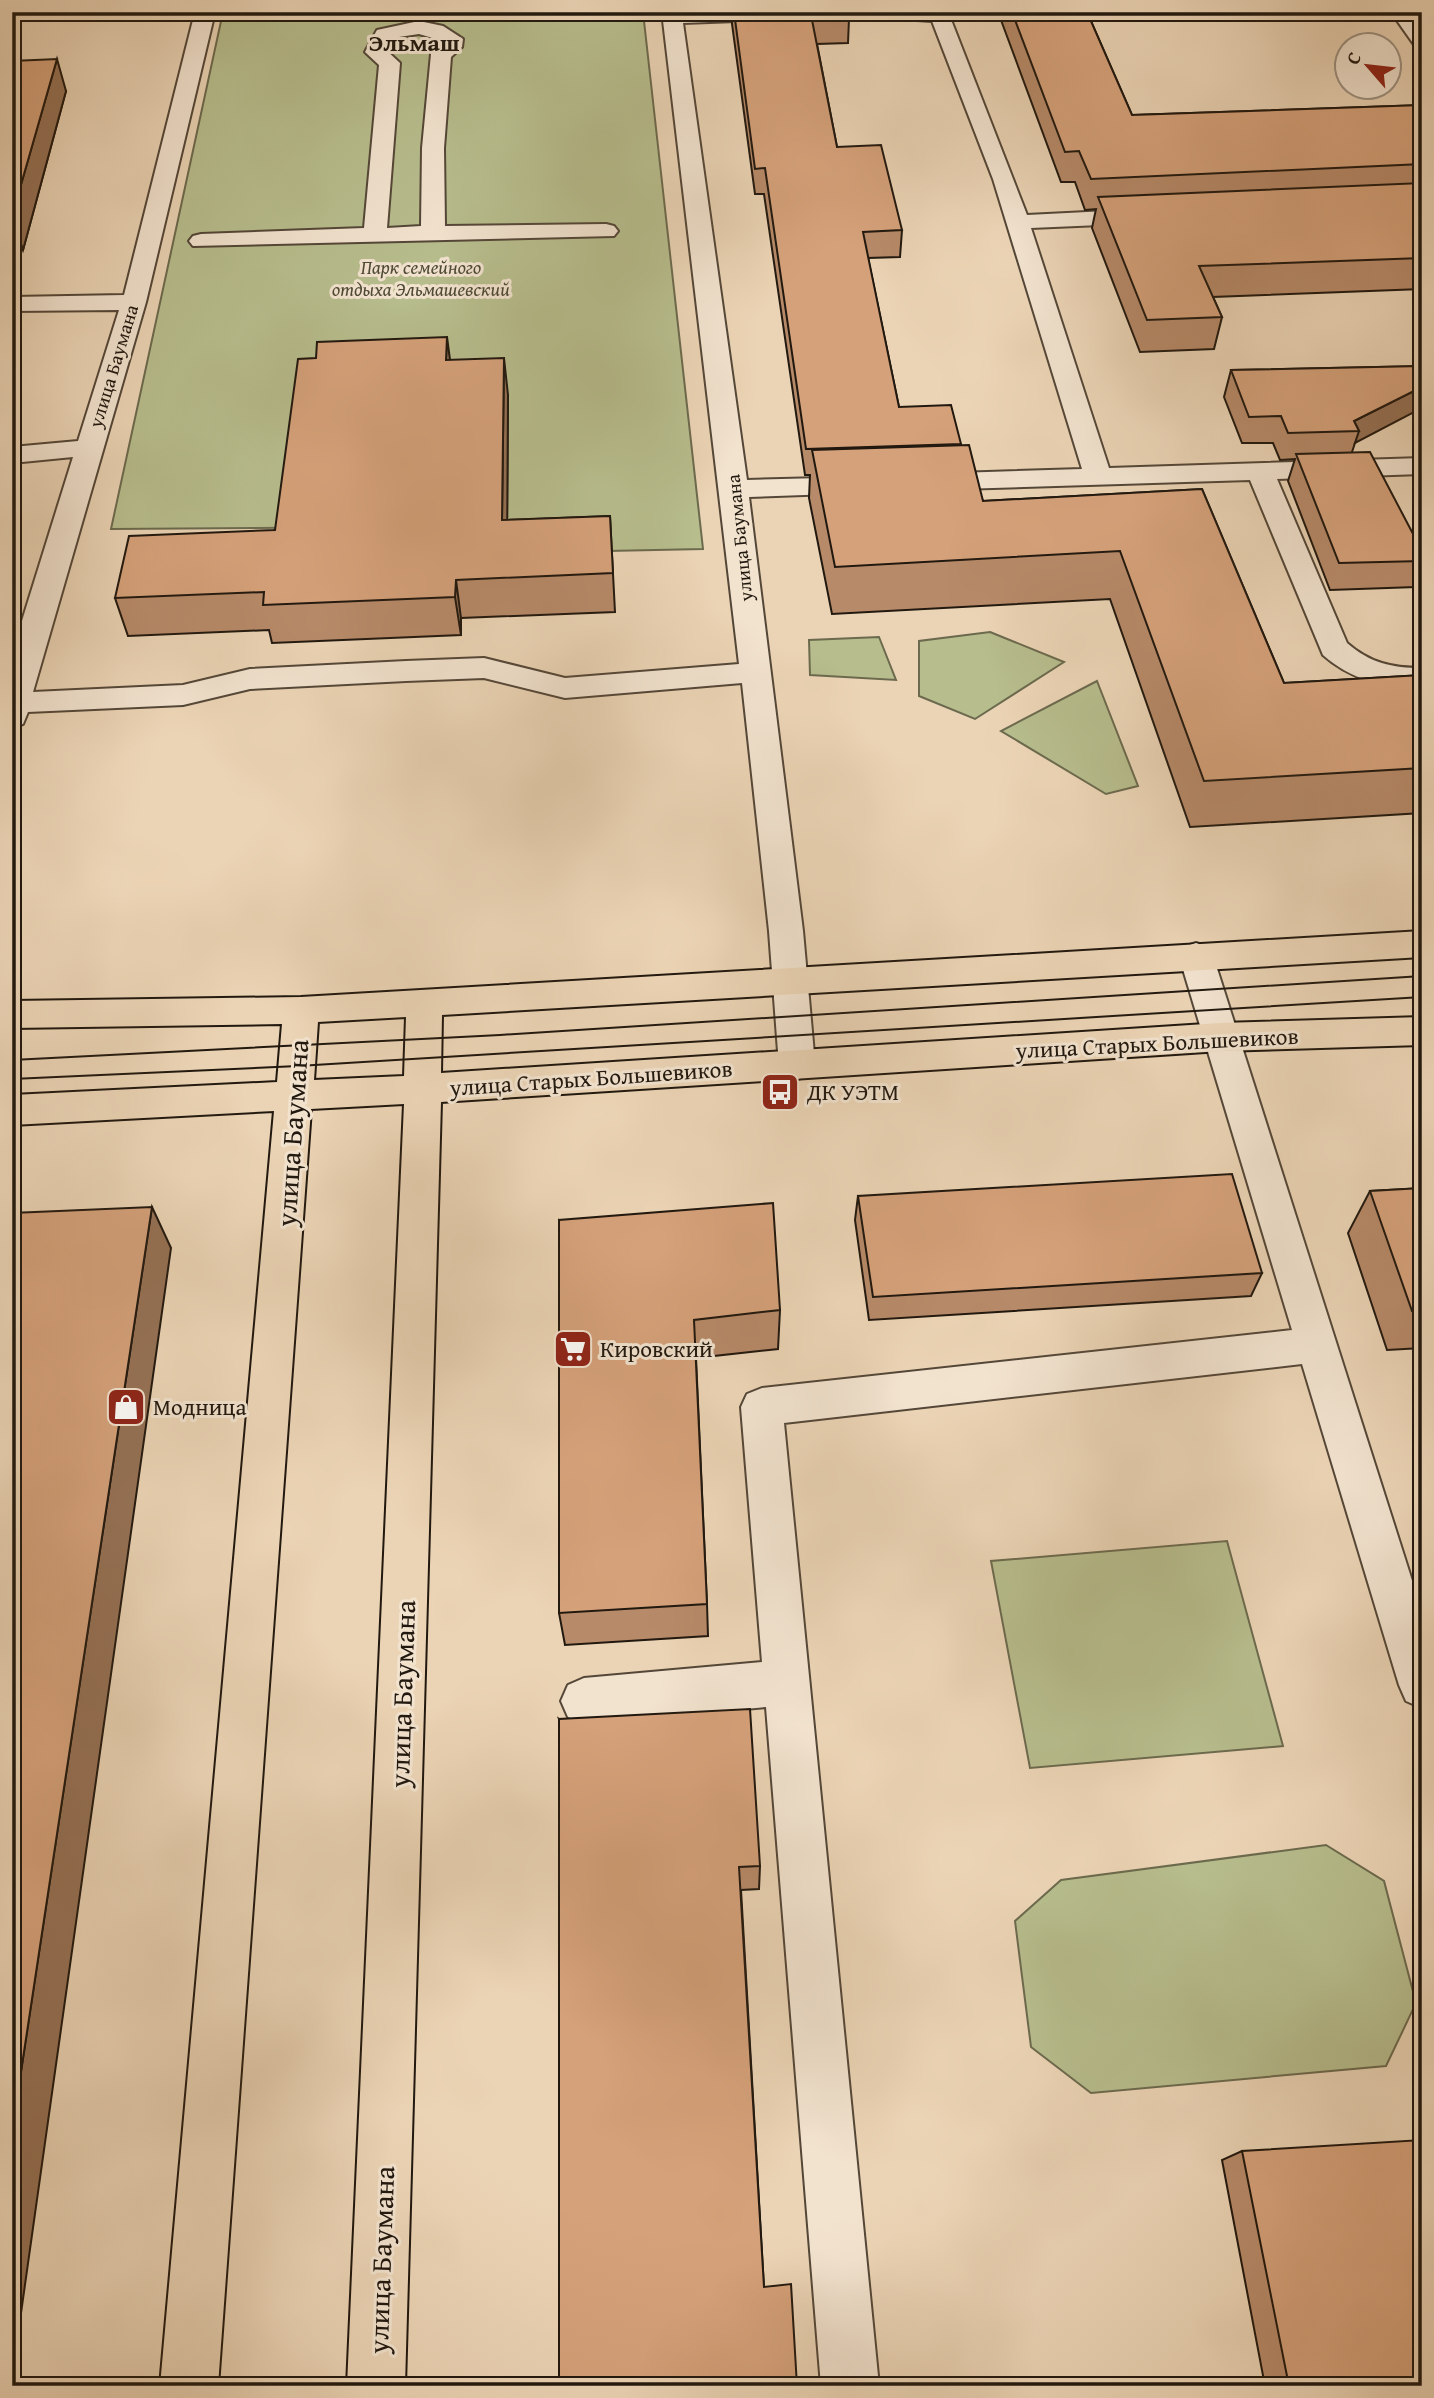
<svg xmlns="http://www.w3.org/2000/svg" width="1434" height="2398" font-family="'Gentium Book Plus',serif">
<rect width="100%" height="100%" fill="#ebd4b5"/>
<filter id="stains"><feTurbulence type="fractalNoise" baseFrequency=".00286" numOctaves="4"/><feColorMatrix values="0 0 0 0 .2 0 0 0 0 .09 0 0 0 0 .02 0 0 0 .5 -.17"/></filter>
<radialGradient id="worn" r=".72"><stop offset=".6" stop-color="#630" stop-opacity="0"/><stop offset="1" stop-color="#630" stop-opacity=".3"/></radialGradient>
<path fill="#b7bd8d" stroke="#6c6a4e" stroke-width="2" d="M 223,12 L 643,12 L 703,549 L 511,553 L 513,526 L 111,529 Z
M 990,632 L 1064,662 L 975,719 L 919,696 L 919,641 Z
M 879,637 L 896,680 L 810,675 L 809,640 Z
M 1097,681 L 1138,786 L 1106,794 L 1001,731 Z
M 1227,1541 L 1283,1746 L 1030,1768 L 991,1561 Z
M 1326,1845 L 1384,1881 L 1416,2003 L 1386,2066 L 1091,2093 L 1031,2047 L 1015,1921 L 1061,1880 Z"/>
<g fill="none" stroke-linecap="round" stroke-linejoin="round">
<g stroke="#544738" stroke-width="4">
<path id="minor" d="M 195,12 L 215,12 L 146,302 L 33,692 L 183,685 L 250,669 L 406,661 L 484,658 L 565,678 L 739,664 L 662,12 L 830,12 L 820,18 L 683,23 L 747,480 L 861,477 L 871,479 L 875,485 L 871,491 L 861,493 L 749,497 L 803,931 L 815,1065 L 810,1075 L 797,1079 L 784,1075 L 779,1065 L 769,931 L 742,683 L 565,698 L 484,678 L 406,681 L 250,689 L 183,705 L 28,712 L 23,724 L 12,727 L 12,653 L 73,457 L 12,463 L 12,447 L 78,441 L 119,310 L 12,311 L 12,297 L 124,295 Z
M 875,12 L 948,12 L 1027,215 L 1147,209 L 1155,211 L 1159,216 L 1155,221 L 1147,223 L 1031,228 L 1109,468 L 1422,458 L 1422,474 L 1277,479 L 1347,643 C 1370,663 1392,668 1422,668 L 1422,688 C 1385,688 1351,680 1323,655 L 1250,480 L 925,490 L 915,488 L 911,482 L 915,476 L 925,474 L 1082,469 L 993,179 L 932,21 L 885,18 Z
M 1391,12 L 1411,12 L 1422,27 L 1422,48 L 1415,46 Z
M 419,21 L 443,26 L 463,39 L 462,47 L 451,57 L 444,148 L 445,226 L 606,224 L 614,226 L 618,231 L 614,236 L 193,246 L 189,241 L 193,236 L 201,234 L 364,228 L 379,65 L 365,52 L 377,30 ZM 419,34 L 443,41 L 431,54 L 422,148 L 421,226 L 387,228 L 400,63 L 386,50 L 392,38 Z
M 1196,943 L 1208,947 L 1213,956 L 1422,1612 L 1422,1708 L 1406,1701 L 1399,1685 L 1302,1364 L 784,1423 L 879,2386 L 821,2386 L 766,1707 L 584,1724 L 568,1717 L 561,1701 L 568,1685 L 584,1678 L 762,1662 L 741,1407 L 747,1394 L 762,1388 L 1292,1330 L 1179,956 L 1184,947 Z"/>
</g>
<g stroke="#21180f" stroke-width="4">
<path id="major" d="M 1422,931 L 1422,957 L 442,1015 L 441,1073 L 1221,1023 L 1422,1017 L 1422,1045 L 1221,1051 L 441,1102 L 405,2386 L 347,2386 L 404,1104 L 311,1109 L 218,2386 L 160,2386 L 274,1111 L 12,1125 L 12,1095 L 277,1082 L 282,1024 L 12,1028 L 12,1001 L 301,997 ZM 406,1017 L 404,1076 L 314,1080 L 318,1022 Z"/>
</g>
<use href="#minor" fill="#f2e3cf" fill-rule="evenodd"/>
<use href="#major" fill="#ebd4b5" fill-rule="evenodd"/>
<path stroke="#21180f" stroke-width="2" d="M 12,1060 L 500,1035 L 1422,976
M 12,1079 L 298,1066 L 1422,997"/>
</g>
<path fill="#b78a69" stroke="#21180f" stroke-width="2" d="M 732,12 L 848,12 L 849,19 L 848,43 L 817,44 L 837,147 L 902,230 L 900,257 L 868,258 L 899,407 L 961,444 L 961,446 L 983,501 L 1202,489 L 1284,683 L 1422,675 L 1422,813 L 1190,827 L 1110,599 L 832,614 L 809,498 L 810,475 L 805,475 L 764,194 L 755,194 L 732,24 Z
M 998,12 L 1087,12 L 1132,115 L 1422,105 L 1422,289 L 1213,297 L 1222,317 L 1214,349 L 1140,352 L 1092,228 L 1096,209 L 1085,210 L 1075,182 L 1061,182 Z
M 12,61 L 66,91 L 23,250 L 12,251 Z
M 450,360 L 508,395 L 507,520 L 610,516 L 615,612 L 461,618 L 461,635 L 272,643 L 269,630 L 128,636 L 115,598 L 275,530 Z
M 1422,366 L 1355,443 L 1352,452 L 1422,551 L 1422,573 L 1416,587 L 1330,590 L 1288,481 L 1295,459 L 1280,460 L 1273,443 L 1242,443 L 1224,397 L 1231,370 Z
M 1422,1188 L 1422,1348 L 1387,1350 L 1348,1233 L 1370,1191 Z
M 858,1196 L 1262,1273 L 1251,1296 L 869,1320 L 855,1220 Z
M 559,1220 L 780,1310 L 778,1349 L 696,1358 L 707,1604 L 708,1636 L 565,1645 L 559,1613 Z
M 559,1719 L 760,1866 L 759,1889 L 741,1890 L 764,2287 L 797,2386 Z
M 1242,2151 L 1422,2386 L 1265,2386 L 1222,2160 Z"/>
<path fill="#957155" stroke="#21180f" stroke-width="2" d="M 57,59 L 66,91 L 23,250 L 12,216 Z
M 447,337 L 452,375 L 446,360 Z
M 504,358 L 508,395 L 507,559 L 502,520 Z
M 1422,387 L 1422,408 L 1355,443 L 1359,431 L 1354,421 Z
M 456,580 L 461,618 L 461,635 L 455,597 Z
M 152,1207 L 171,1248 L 12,2377 L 12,2131 Z"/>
<path fill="#d5a17a" stroke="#21180f" stroke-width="2" d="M 734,12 L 848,12 L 849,19 L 812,20 L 837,147 L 881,145 L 902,230 L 863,232 L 899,407 L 951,405 L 961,444 L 806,449 L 765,168 L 755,169 Z
M 1012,12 L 1087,12 L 1132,115 L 1422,105 L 1422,164 L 1091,179 L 1079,151 L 1065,152 Z
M 57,59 L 12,216 L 12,61 Z
M 1422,183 L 1422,258 L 1199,266 L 1222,317 L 1147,320 L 1098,197 Z
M 447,337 L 446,360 L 504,358 L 502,520 L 610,516 L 613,573 L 456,580 L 455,597 L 263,605 L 264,592 L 115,598 L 129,536 L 275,530 L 298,359 L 316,358 L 317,342 Z
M 1422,366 L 1422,387 L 1354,421 L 1359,431 L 1288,433 L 1281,416 L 1249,417 L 1231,370 Z
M 969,445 L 983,501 L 1202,489 L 1284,683 L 1422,675 L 1422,768 L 1204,781 L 1120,551 L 835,567 L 812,450 Z
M 1370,452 L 1422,551 L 1422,561 L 1339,563 L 1296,454 Z
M 1232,1174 L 1262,1273 L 873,1297 L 858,1196 Z
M 1422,1188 L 1422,1310 L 1412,1311 L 1370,1191 Z
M 773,1203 L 780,1310 L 694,1320 L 707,1604 L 559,1613 L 559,1220 Z
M 152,1207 L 12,2131 L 12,1213 Z
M 750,1709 L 760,1866 L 739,1867 L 764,2287 L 791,2284 L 797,2386 L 559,2386 L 559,1719 Z
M 1422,2140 L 1422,2386 L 1289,2386 L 1242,2151 Z"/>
<defs>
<g id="bus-square" transform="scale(2.0125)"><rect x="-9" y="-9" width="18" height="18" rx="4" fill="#8f2418" stroke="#f2e3cf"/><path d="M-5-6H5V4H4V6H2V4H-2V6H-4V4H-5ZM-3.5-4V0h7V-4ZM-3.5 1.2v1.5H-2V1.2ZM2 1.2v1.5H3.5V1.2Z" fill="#fff"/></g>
<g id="supermarket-square" transform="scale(2.0125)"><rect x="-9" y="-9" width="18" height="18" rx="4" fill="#8f2418" stroke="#f2e3cf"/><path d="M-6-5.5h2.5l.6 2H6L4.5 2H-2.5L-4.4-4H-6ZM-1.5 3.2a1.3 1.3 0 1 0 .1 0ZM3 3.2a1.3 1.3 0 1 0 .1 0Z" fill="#fff"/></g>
<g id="shop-square" transform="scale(2.0125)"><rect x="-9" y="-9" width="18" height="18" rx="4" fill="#8f2418" stroke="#f2e3cf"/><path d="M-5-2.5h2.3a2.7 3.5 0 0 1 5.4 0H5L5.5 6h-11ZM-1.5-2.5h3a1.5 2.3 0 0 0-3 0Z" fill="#fff"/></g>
</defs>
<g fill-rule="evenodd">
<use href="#bus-square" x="780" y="1092"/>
<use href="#supermarket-square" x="573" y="1349"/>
<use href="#shop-square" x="126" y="1407"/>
</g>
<g text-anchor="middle" stroke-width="6" stroke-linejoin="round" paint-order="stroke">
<g font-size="19" font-style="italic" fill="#4e4a35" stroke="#f2e3cf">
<text x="421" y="274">Парк семейного<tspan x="421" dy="22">отдыха Эльмашевский</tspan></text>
</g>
<g font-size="19" fill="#21180f" stroke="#f2e3cf">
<text transform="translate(113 366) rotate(-73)" y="7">улица Баумана</text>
<text transform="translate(739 538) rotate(-96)" y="7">улица Баумана</text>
</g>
<g font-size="23" fill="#21180f" stroke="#f2e3cf">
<text transform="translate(1157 1043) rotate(-3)" y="8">улица Старых Большевиков</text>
<text transform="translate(591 1078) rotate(-4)" y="8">улица Старых Большевиков</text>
</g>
<g font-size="23" fill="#21180f" stroke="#f2e3cf" text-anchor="start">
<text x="807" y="1100">ДК УЭТМ</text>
<text x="600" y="1357">Кировский</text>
<text x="153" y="1415">Модница</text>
</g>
<g font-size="24" font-weight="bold" fill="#21180f" stroke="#f2e3cf">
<text x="414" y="51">Эльмаш</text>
</g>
<g font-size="28" fill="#21180f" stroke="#f2e3cf">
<text transform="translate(292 1133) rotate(-86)" y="10">улица Баумана</text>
<text transform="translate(402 1694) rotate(-88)" y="10">улица Баумана</text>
<text transform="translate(381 2260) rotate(-88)" y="10">улица Баумана</text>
</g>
</g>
<rect width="1434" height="2398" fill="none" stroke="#ebd4b5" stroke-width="42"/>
<rect x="14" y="14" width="1406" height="2370" fill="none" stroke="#21180f" stroke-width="3.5"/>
<rect x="21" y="21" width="1392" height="2356" fill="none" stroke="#21180f" stroke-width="2"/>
<g transform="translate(1368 66) rotate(298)"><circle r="33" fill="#f2e3cf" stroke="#9e9282" stroke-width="2"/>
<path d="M0-5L12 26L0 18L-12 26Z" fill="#8f2418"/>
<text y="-10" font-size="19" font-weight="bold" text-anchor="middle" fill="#21180f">С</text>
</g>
<rect width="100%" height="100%" filter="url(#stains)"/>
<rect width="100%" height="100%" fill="url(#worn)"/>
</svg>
